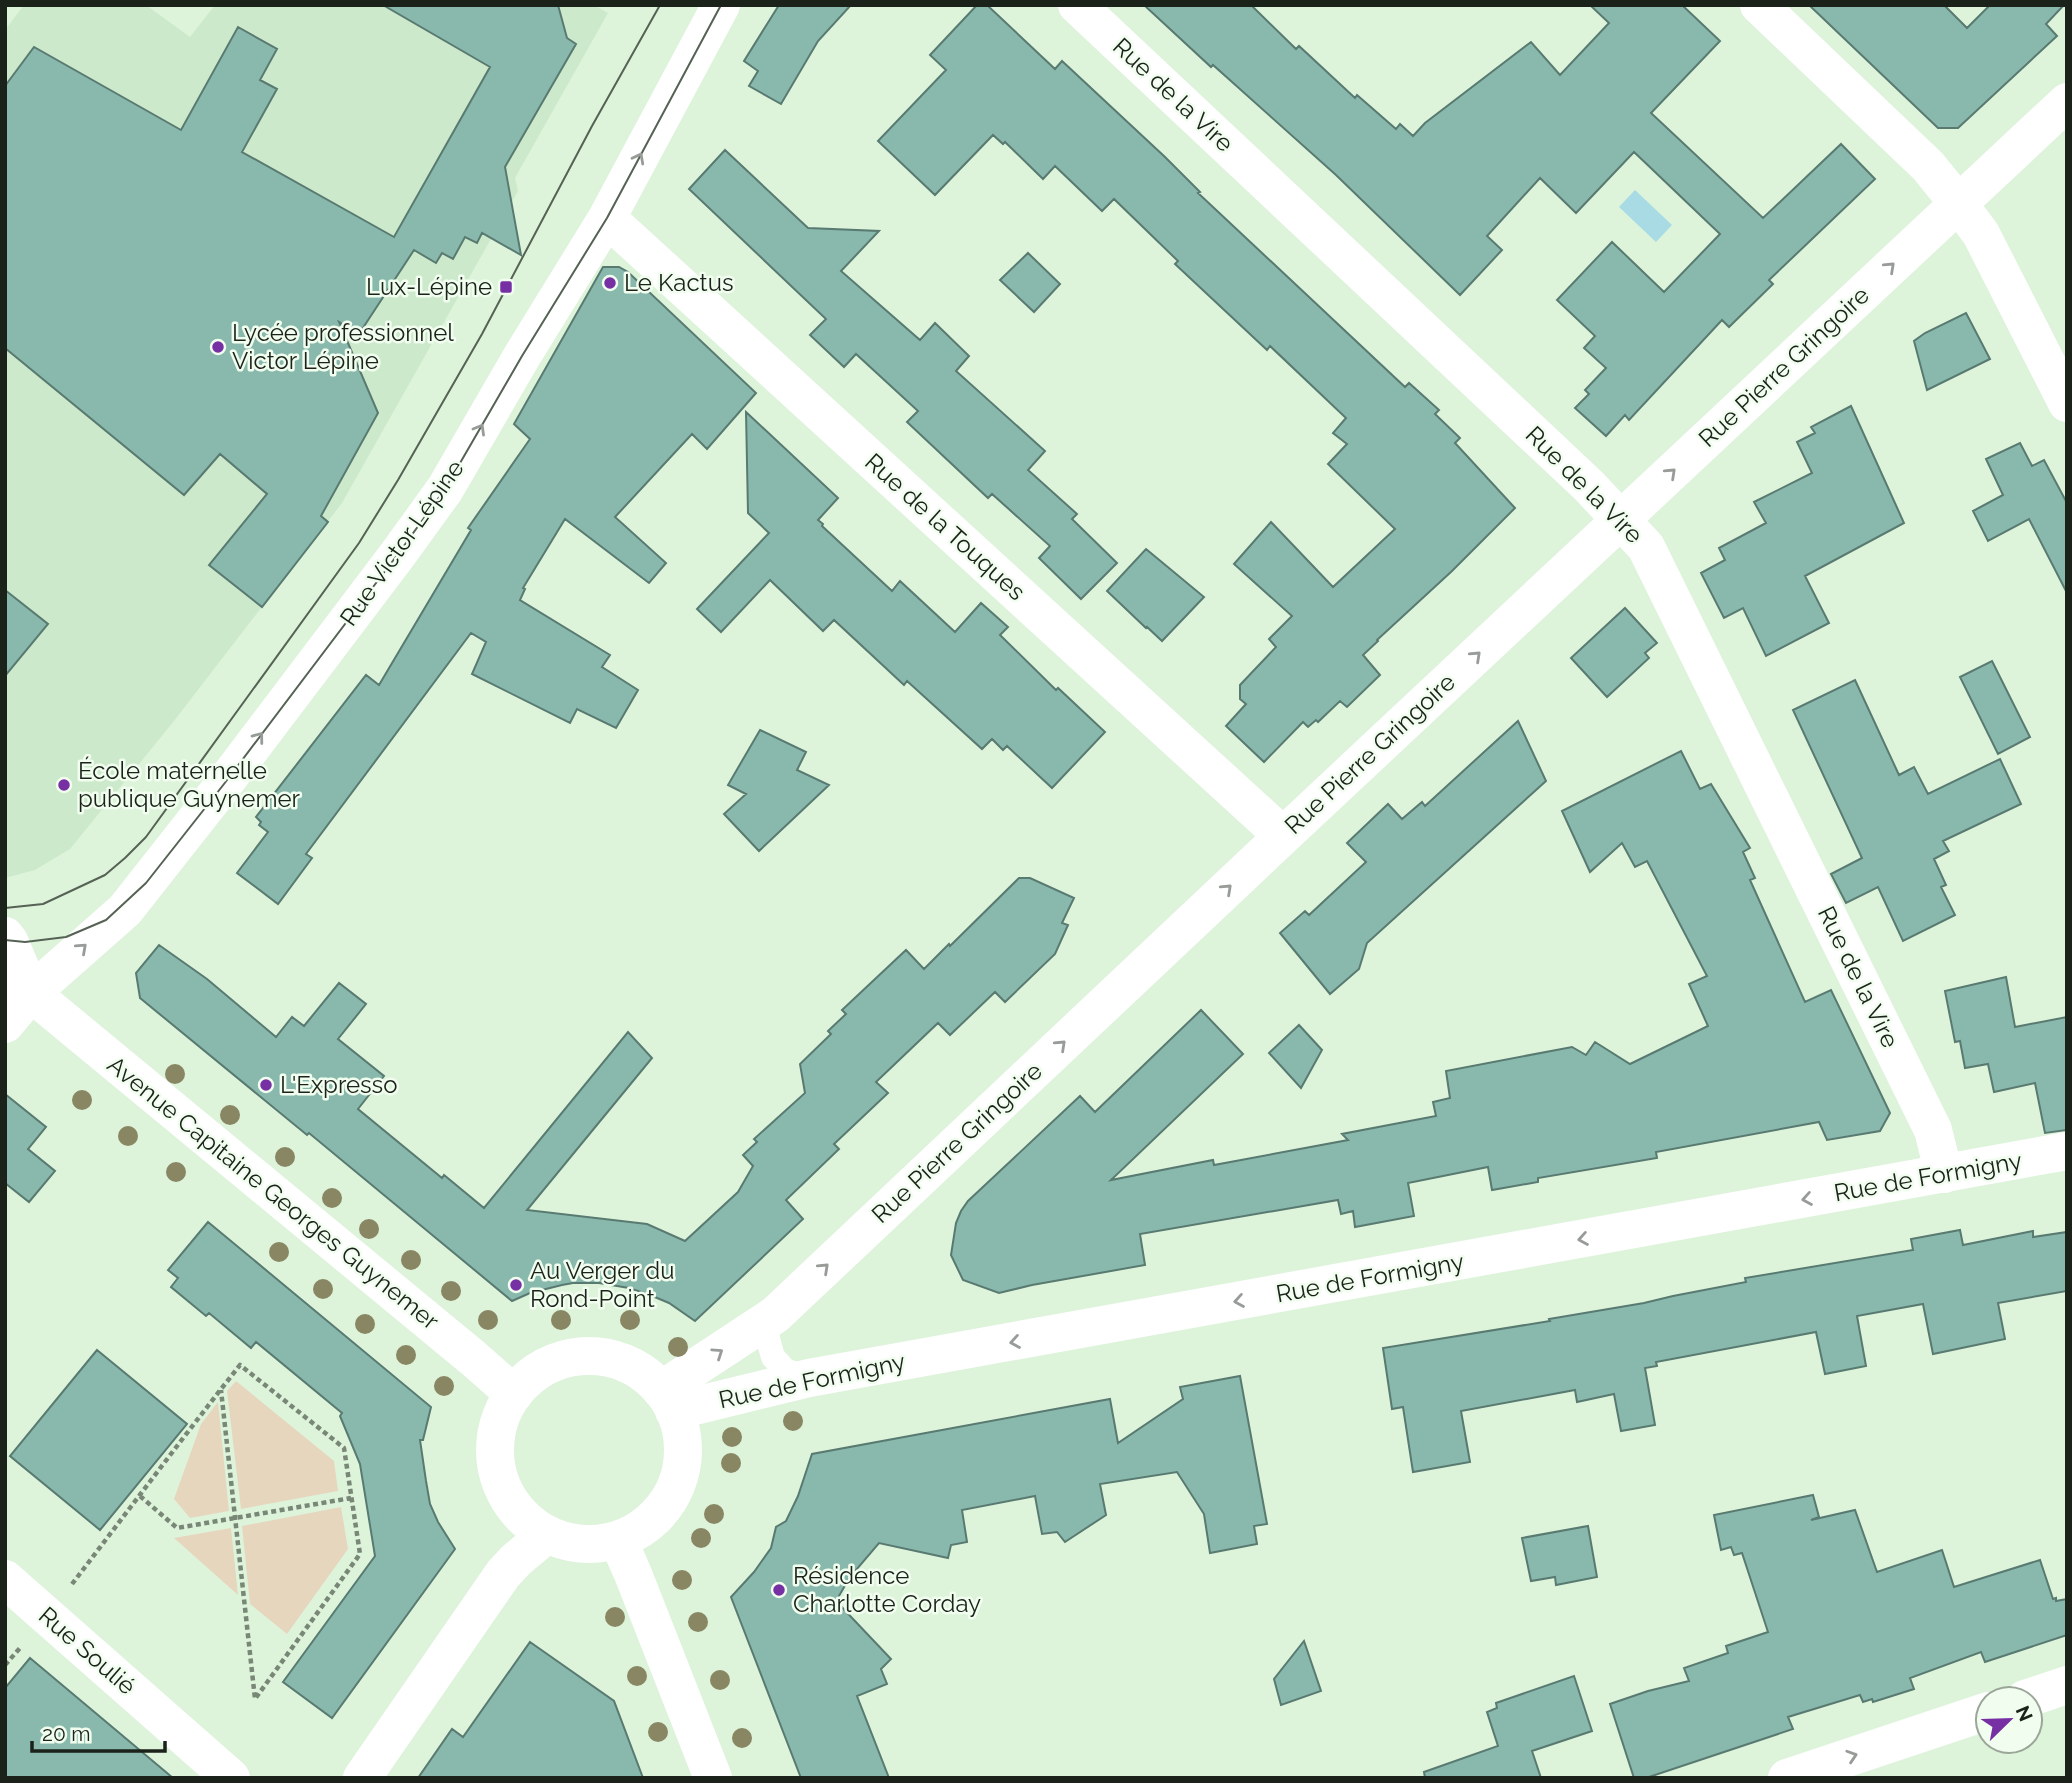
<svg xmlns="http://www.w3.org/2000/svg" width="2072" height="1783" font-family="Raleway,sans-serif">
<rect width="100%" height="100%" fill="#ddf4db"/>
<path fill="#cde9cb" d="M 24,5 L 146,5 L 190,37 L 215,5 L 594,5 L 608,13 L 515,178 L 518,191 L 342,503 L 174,721 L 70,849 L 35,870 L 5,878 L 5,30 Z"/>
<path fill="#e7d6be" d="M 236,1381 L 334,1461 L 338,1491 L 241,1509 L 227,1391 Z
M 218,1402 L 229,1511 L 190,1518 L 174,1499 L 201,1424 Z
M 341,1507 L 348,1549 L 287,1634 L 250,1604 L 242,1526 Z
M 231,1528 L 238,1595 L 174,1538 Z"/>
<path fill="#a8dbe4" d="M 1635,190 L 1672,225 L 1656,242 L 1619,207 Z"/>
<path fill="#89b9ac" stroke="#597a71" stroke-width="2" d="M 383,5 L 558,5 L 567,38 L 576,44 L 505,167 L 521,255 L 482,233 L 477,243 L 465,237 L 453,259 L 442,253 L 436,263 L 414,250 L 359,334 L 339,322 L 378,413 L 321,516 L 328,522 L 262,607 L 209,565 L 267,494 L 220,454 L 184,495 L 5,348 L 5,86 L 34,47 L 181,130 L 238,27 L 277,49 L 260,80 L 277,89 L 242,152 L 394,237 L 490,67 Z
M 779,5 L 851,5 L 818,41 L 781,104 L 749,86 L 758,71 L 744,61 Z
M 977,5 L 987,5 L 1055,69 L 1062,61 L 1165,157 L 1200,192 L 1198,193 L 1405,387 L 1409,383 L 1439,410 L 1435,414 L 1460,438 L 1455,443 L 1515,508 L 1452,571 L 1377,640 L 1378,641 L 1363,655 L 1380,675 L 1347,707 L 1340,701 L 1318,722 L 1316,720 L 1308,727 L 1303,722 L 1264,762 L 1226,726 L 1246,704 L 1240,699 L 1240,685 L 1276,647 L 1269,639 L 1292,616 L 1234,564 L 1271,522 L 1333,587 L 1395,529 L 1328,464 L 1347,444 L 1333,433 L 1346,418 L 1270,346 L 1267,350 L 1206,293 L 1175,264 L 1178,261 L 1114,199 L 1102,211 L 1055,166 L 1043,179 L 1005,142 L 1003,144 L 993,135 L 935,195 L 878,141 L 946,70 L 930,55 Z
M 1144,5 L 1251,5 L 1296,49 L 1299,46 L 1355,98 L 1357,95 L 1396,129 L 1400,124 L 1413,136 L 1425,123 L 1531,42 L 1560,75 L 1609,23 L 1590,5 L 1682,5 L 1720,41 L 1651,113 L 1763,218 L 1841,144 L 1875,179 L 1769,280 L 1773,284 L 1729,327 L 1722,320 L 1629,420 L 1625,415 L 1606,436 L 1575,408 L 1589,394 L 1585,390 L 1606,368 L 1584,348 L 1595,336 L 1557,300 L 1612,242 L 1664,292 L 1720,234 L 1634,152 L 1576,213 L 1540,178 L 1487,236 L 1502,250 L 1460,295 L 1336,175 L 1213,65 L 1211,67 Z
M 1809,5 L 1944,5 L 1967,28 L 1990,5 L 2064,5 L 2046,24 L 2057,36 L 1958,128 L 1938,128 Z
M 725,150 L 808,228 L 879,231 L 841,271 L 920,340 L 935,323 L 969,356 L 956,371 L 1045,451 L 1028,470 L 1077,514 L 1072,519 L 1117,563 L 1081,599 L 1039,558 L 1050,546 L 992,494 L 988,498 L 907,422 L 918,411 L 856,354 L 844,367 L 810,335 L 826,319 L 689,189 Z
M 1028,253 L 1060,284 L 1034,312 L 1000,280 Z
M 603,267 L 619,267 L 628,272 L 756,393 L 707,449 L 692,434 L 615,517 L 666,563 L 649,583 L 565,519 L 523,588 L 525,589 L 520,600 L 610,655 L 602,667 L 638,690 L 616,728 L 577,709 L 570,723 L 472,674 L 486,642 L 471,633 L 306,854 L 312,858 L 278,904 L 237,873 L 268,832 L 259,825 L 261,822 L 256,817 L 366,675 L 379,685 L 471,530 L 468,528 L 530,439 L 514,424 Z
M 1966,313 L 1990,359 L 1927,390 L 1914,341 L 1925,333 Z
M 1851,406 L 1904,523 L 1805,576 L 1829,623 L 1766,656 L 1743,608 L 1724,618 L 1701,573 L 1725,560 L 1719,548 L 1766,523 L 1754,502 L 1812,473 L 1797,442 L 1815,433 L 1811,427 Z
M 746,412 L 838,498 L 818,520 L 823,524 L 822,526 L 892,591 L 900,581 L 955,632 L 981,603 L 1008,627 L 1000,635 L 1056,690 L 1058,688 L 1105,732 L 1052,788 L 1007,746 L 1003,750 L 992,739 L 982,749 L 907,681 L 904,685 L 834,620 L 823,631 L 770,580 L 721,632 L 697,609 L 769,533 L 748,513 Z
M 2020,443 L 2032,466 L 2044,460 L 2067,503 L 2067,593 L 2029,519 L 1988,541 L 1973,511 L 2003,495 L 1986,459 Z
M 1146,549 L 1204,597 L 1162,641 L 1147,627 L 1146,628 L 1107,591 Z
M 5,590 L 48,624 L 5,676 Z
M 1625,608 L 1657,643 L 1645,653 L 1649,658 L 1607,697 L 1571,658 Z
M 1992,661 L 2030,737 L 1998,754 L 1960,677 Z
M 1855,680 L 1899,775 L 1914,767 L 1928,794 L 2000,759 L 2021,804 L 1943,841 L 1949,851 L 1934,859 L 1946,885 L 1941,887 L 1955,915 L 1903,941 L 1878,887 L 1846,903 L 1831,874 L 1862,858 L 1793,710 Z
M 1518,721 L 1546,781 L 1367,943 L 1359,969 L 1330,994 L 1280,933 L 1305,911 L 1309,915 L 1366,862 L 1347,843 L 1388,804 L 1402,819 L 1422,802 L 1425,806 Z
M 760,730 L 806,752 L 797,770 L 829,785 L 759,851 L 724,814 L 746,794 L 728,785 Z
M 1681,751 L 1700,789 L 1711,784 L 1750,848 L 1743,852 L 1755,878 L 1750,880 L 1805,1002 L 1831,990 L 1890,1113 L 1880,1131 L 1827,1140 L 1819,1122 L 1656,1152 L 1657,1158 L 1538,1178 L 1538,1182 L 1492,1190 L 1488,1167 L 1408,1183 L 1414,1216 L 1355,1227 L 1353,1211 L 1341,1214 L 1338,1200 L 1140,1234 L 1145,1265 L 1032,1285 L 999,1293 L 963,1280 L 951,1255 L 956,1223 L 961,1211 L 968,1201 L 1080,1096 L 1095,1112 L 1201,1010 L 1243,1054 L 1111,1180 L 1213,1160 L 1214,1165 L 1348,1140 L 1342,1134 L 1436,1116 L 1433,1102 L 1450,1098 L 1446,1071 L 1572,1047 L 1586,1055 L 1595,1042 L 1630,1064 L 1708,1026 L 1689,984 L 1707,976 L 1647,861 L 1635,867 L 1622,843 L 1590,872 L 1562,811 Z
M 1019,878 L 1030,878 L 1074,898 L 1062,923 L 1068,925 L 1055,954 L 1005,1002 L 995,992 L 950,1035 L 938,1023 L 876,1082 L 888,1093 L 834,1144 L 839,1149 L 786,1200 L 803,1219 L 695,1321 L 669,1303 L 650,1295 L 629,1288 L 599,1283 L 573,1283 L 562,1285 L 530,1293 L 512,1301 L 309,1133 L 307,1135 L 140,998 L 136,973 L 159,945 L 207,979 L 276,1037 L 292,1017 L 304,1026 L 339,983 L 366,1004 L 338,1039 L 384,1076 L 358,1109 L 442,1178 L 444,1175 L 484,1208 L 628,1032 L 652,1058 L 527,1210 L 647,1224 L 685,1241 L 738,1192 L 753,1166 L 743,1155 L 757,1142 L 754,1139 L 805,1093 L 800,1064 L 831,1034 L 828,1031 L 846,1014 L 842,1010 L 906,950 L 924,969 L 949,944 L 950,946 Z
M 2006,977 L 2015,1027 L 2067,1017 L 2067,1130 L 2045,1133 L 2035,1083 L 1994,1092 L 1988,1064 L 1965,1068 L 1960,1041 L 1955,1042 L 1945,991 Z
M 1299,1025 L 1322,1050 L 1301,1088 L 1269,1053 Z
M 5,1094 L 46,1127 L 28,1149 L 55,1171 L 29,1202 L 5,1183 Z
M 208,1222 L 431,1407 L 423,1440 L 420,1440 L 426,1481 L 430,1504 L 438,1522 L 455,1549 L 332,1718 L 283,1682 L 375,1556 L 360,1464 L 340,1416 L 342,1413 L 256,1342 L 251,1348 L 209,1313 L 206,1316 L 171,1287 L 178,1278 L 168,1270 Z
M 1960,1230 L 1963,1245 L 2033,1231 L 2033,1237 L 2067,1232 L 2067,1291 L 1998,1303 L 2005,1339 L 1933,1354 L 1923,1304 L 1857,1316 L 1866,1366 L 1825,1374 L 1816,1332 L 1656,1362 L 1657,1366 L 1645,1368 L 1655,1425 L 1621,1431 L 1614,1394 L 1577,1402 L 1575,1390 L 1461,1411 L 1470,1462 L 1413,1472 L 1403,1407 L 1392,1409 L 1383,1348 L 1550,1321 L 1549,1319 L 1644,1303 L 1673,1296 L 1746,1282 L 1745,1278 L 1913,1250 L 1911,1239 Z
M 97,1350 L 187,1424 L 100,1530 L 10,1456 Z
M 1240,1376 L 1267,1524 L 1254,1526 L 1257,1544 L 1210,1553 L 1204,1514 L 1177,1472 L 1100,1484 L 1106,1515 L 1065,1542 L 1057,1532 L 1042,1534 L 1035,1496 L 962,1510 L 967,1542 L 951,1545 L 948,1558 L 879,1543 L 850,1577 L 836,1601 L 891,1659 L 881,1669 L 887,1684 L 857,1696 L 889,1778 L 801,1778 L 731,1597 L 754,1572 L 771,1548 L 776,1527 L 786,1521 L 798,1496 L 812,1454 L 1110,1399 L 1118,1443 L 1183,1399 L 1180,1387 Z
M 1813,1495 L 1819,1517 L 1811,1520 L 1855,1510 L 1877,1572 L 1942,1550 L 1954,1587 L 2040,1560 L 2053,1599 L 2056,1598 L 2056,1601 L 2067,1599 L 2067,1635 L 1985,1662 L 1981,1652 L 1910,1678 L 1914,1689 L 1873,1702 L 1872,1699 L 1863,1702 L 1860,1695 L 1788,1717 L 1793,1729 L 1646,1778 L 1634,1778 L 1610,1704 L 1648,1691 L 1689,1681 L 1684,1668 L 1728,1653 L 1726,1646 L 1768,1632 L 1742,1553 L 1734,1555 L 1731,1547 L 1721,1550 L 1714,1515 Z
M 1588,1526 L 1597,1577 L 1556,1585 L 1555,1577 L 1531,1581 L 1522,1538 Z
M 1304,1641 L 1321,1691 L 1281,1705 L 1274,1679 Z
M 530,1642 L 614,1701 L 643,1778 L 418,1778 L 452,1729 L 463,1737 Z
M 30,1658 L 173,1778 L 5,1778 L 5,1688 Z
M 1574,1676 L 1592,1731 L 1532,1751 L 1541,1778 L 1425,1778 L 1424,1772 L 1498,1746 L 1487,1712 L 1497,1708 L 1496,1703 Z"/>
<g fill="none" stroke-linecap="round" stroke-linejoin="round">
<path stroke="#788776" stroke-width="4.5" stroke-dasharray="5 3.5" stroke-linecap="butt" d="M 140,1496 L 177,1528 L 351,1498
M 72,1584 C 128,1511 183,1437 240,1365 L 344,1448 L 360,1554 L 255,1699 L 221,1390
M 5,1665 L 20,1648"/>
<path stroke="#fff" stroke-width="24" d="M 775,1315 L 768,1326 L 768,1339 L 773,1357 L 785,1370 L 808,1378"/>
<path stroke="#fff" stroke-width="38" d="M 1077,5 L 1589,486 L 1646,547 L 1933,1130 L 1944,1174
M 1759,5 L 1928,166 L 1958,203 L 1981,234 L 2067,403
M 607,218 L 1283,836
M 5,1024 L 31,993 L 125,910 L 214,797 L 398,554 L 445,489 L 522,356 L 607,218 L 721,5
M 661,1390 L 775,1315 L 1283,836 L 2067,102
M 5,1579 L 231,1778
M 2025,1699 L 2067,1685
M 1787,1778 L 1988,1711"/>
<path stroke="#fff" stroke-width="38" d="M 5,936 L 9,941 L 31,993
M 5,985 L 31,993 L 473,1358 L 514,1394
M495 1450a94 94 0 1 1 188 0a94 94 0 1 1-188 0Z
M 674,1411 L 809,1378 L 2067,1151
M 618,1540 L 633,1574 L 713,1778
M 362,1778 L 503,1574 L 516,1560 L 547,1534"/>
<path stroke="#556254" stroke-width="2" d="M 5,908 L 43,904 L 105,875 L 125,858 L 146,837 L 359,543 L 398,480 L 482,334 L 592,126 L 660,5
M 5,940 L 25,942 L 66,937 L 106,920 L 146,883 L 224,784 L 398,554 L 445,489 L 522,356 L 607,218 L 721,5"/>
</g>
<g fill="#898663">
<circle cx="175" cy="1074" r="10"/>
<circle cx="82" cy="1100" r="10"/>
<circle cx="230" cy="1115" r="10"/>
<circle cx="128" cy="1136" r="10"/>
<circle cx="285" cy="1157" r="10"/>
<circle cx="176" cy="1172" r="10"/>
<circle cx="332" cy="1198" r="10"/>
<circle cx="369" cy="1229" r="10"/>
<circle cx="279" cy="1252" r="10"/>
<circle cx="411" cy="1260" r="10"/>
<circle cx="323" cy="1289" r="10"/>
<circle cx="451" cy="1291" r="10"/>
<circle cx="488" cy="1320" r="10"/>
<circle cx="561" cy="1320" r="10"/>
<circle cx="630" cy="1320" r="10"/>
<circle cx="365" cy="1324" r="10"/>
<circle cx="678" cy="1347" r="10"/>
<circle cx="406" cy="1355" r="10"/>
<circle cx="444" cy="1386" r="10"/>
<circle cx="793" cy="1421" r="10"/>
<circle cx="732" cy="1437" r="10"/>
<circle cx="731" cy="1463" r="10"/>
<circle cx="714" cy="1514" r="10"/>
<circle cx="701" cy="1538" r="10"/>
<circle cx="682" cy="1580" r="10"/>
<circle cx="615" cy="1617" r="10"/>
<circle cx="698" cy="1622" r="10"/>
<circle cx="637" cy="1676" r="10"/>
<circle cx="720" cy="1680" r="10"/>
<circle cx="658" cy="1732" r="10"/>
<circle cx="742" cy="1738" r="10"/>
</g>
<defs><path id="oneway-chevron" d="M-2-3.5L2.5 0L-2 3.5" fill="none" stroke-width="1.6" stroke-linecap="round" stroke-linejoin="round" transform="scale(1.75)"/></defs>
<g stroke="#989c98">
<use href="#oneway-chevron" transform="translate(639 158) rotate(-62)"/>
<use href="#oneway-chevron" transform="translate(1890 267) rotate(-43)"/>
<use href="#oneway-chevron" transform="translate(480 429) rotate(-60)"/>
<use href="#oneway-chevron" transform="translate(1671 473) rotate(-43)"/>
<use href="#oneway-chevron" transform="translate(1476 656) rotate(-43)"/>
<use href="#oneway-chevron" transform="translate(259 737) rotate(-53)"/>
<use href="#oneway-chevron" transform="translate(1227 889) rotate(-43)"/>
<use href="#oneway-chevron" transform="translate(82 948) rotate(-42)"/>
<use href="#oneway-chevron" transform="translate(1061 1045) rotate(-43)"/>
<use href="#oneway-chevron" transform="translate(1807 1199) rotate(170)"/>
<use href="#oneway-chevron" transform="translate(1583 1239) rotate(170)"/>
<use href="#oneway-chevron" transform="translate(824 1268) rotate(-43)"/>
<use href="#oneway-chevron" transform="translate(1239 1301) rotate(170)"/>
<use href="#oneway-chevron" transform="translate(1015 1342) rotate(170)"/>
<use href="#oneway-chevron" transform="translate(718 1353) rotate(-34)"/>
<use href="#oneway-chevron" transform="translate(1852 1756) rotate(-18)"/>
</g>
<g fill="#7730a3" stroke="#f1feef" stroke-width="2.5">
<circle cx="610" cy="283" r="7"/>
<rect x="499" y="280" width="14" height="14" rx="3.5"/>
<circle cx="218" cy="347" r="7"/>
<circle cx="64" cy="785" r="7"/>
<circle cx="266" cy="1085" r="7"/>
<circle cx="516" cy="1285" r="7"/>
<circle cx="779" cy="1590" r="7"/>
</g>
<g text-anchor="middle" stroke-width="5" stroke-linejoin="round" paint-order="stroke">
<g font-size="24" fill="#1a2219" stroke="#f1feef">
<text transform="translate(1173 95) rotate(43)" y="8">Rue de la Vire</text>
<text transform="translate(1784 367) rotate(-43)" y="8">Rue Pierre Gringoire</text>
<text transform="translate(1584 485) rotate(45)" y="8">Rue de la Vire</text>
<text transform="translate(945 527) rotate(42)" y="8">Rue de la Touques</text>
<text transform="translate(402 543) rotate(-55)" y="8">Rue Victor Lépine</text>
<text transform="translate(1370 754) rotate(-43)" y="8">Rue Pierre Gringoire</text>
<text transform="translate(1858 977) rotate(64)" y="8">Rue de la Vire</text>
<text transform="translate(957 1143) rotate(-43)" y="8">Rue Pierre Gringoire</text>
<text transform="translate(1928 1177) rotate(-10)" y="8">Rue de Formigny</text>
<text transform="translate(273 1193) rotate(39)" y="8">Avenue Capitaine Georges Guynemer</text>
<text transform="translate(1370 1278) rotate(-10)" y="8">Rue de Formigny</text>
<text transform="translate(812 1381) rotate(-12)" y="8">Rue de Formigny</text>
<text transform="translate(87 1651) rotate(41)" y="8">Rue Soulié</text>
</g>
<g font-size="24" fill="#1a2219" stroke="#f1feef" text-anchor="start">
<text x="624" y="291">Le Kactus</text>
<text x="492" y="295" text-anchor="end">Lux-Lépine</text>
<text x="232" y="341">Lycée professionnel<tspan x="232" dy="28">Victor Lépine</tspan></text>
<text x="78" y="779">École maternelle<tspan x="78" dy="28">publique Guynemer</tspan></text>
<text x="280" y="1093">L'Expresso</text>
<text x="530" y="1279">Au Verger du<tspan x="530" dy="28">Rond-Point</tspan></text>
<text x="793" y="1584">Résidence<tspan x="793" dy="28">Charlotte Corday</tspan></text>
</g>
</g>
<rect width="2072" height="1783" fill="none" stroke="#1a2219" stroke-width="14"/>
<g transform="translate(2009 1720) rotate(67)"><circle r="33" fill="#f1feef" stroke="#9ba699" stroke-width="2"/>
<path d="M0-5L12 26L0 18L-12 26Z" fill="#7730a3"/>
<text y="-10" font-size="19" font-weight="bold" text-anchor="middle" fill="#1a2219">N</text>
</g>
<path d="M32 1741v10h133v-10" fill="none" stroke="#1a2219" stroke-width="3.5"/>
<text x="42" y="1741" font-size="21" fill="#1a2219" stroke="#f1feef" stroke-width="5" paint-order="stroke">20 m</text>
</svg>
